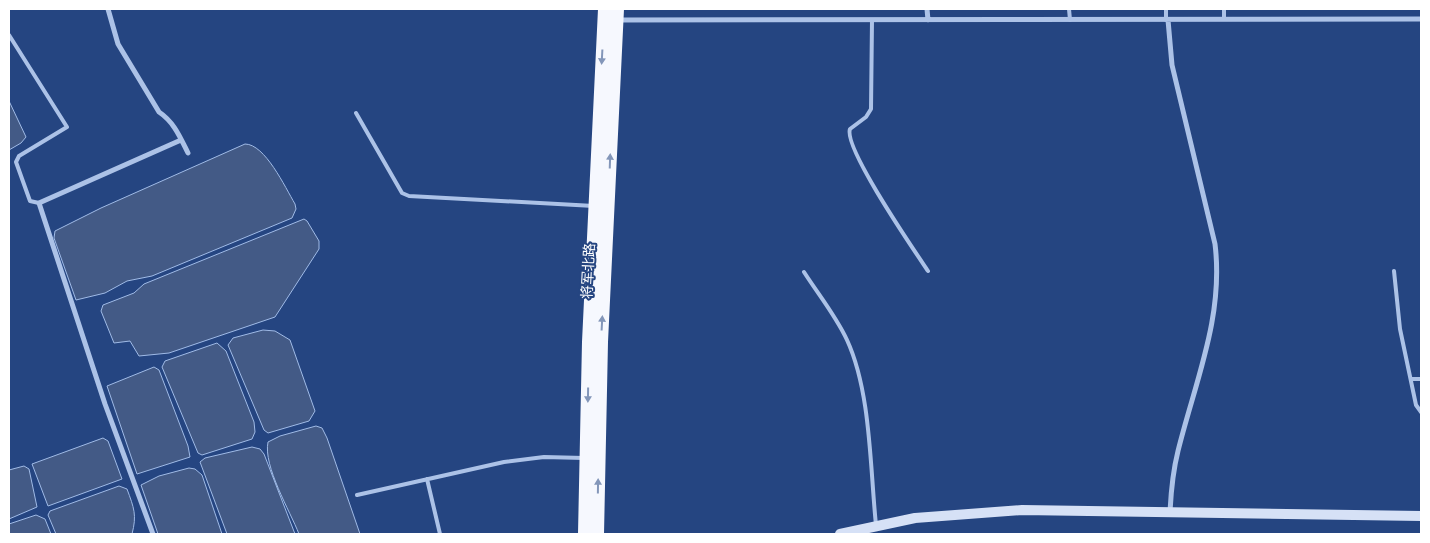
<svg xmlns="http://www.w3.org/2000/svg" width="1430" height="543" font-family="'Alegreya Sans','Noto Sans SC',sans-serif">
<rect width="100%" height="100%" fill="#254581"/>
<path fill="#435a86" stroke="#a0bbe7" d="M 9,101 L 26,137 L 21,143 L 9,150 Z
M 245,144 C 265,144 285,187 295,204 L 296,209 L 292,218 L 152,276 L 127,281 L 105,293 L 76,300 L 54,238 L 55,231 L 101,208 Z
M 304,219 L 307,221 L 319,241 L 319,249 L 275,317 L 169,353 L 139,356 L 130,341 L 114,343 L 101,311 L 103,305 L 134,293 L 144,284 Z
M 263,330 L 275,331 L 290,340 L 315,411 L 309,421 L 268,433 L 264,430 L 228,345 L 233,338 Z
M 217,343 L 226,351 L 254,422 L 255,432 L 252,439 L 202,455 L 198,453 L 162,367 L 165,361 Z
M 154,367 L 159,370 L 188,446 L 190,457 L 137,474 L 107,386 Z
M 316,426 L 322,428 L 327,438 L 360,534 L 299,534 C 290,511 263,466 268,442 L 280,436 Z
M 103,438 L 108,441 L 122,479 L 48,506 L 32,464 Z
M 252,447 L 260,449 L 264,454 L 295,534 L 227,534 L 200,462 L 205,458 Z
M 24,466 L 29,469 L 37,507 L 9,519 L 9,470 Z
M 189,468 L 195,469 L 202,475 L 222,534 L 158,534 L 141,485 L 159,476 Z
M 119,486 L 127,489 C 134,508 137,515 132,534 L 56,534 L 48,515 L 50,511 Z
M 36,515 L 45,519 L 51,534 L 9,534 L 9,524 Z"/>
<g fill="none" stroke-linecap="round" stroke-linejoin="round">
<path stroke="#acc2e7" stroke-width="4" d="M 1069,9 L 1070,20
M 1224,9 L 1224,19
M 872,20 L 871,109 L 866,117 L 850,129 C 843,147 914,250 928,271
M 1166,20 L 1166,9
M 9,35 L 67,127 L 19,156 L 16,162 L 30,201 L 39,203
M 356,113 L 402,193 L 409,196 L 594,206
M 1394,271 L 1400,329 L 1416,405 L 1421,412
M 804,272 C 818,294 836,316 847,340 C 871,392 870,468 876,525
M 1412,379 L 1421,379
M 427,479 L 440,534
M 357,495 L 504,462 L 544,457 L 584,458"/>
<path stroke="#acc2e7" stroke-width="5" d="M 108,9 L 118,44 L 159,112 C 174,122 180,137 188,153
M 927,9 L 928,20
M 617,20 L 1421,19
M 1168,20 L 1172,65 L 1215,244 C 1224,317 1195,382 1178,451 C 1173,471 1171,491 1170,512
M 153,534 L 105,404 L 39,203 L 181,140"/>
<path stroke="#d6e1f6" stroke-width="10" d="M 840,534 L 915,518 L 1022,510 L 1421,516"/>
<path stroke="#f6f8fe" stroke-width="14" d="M 585,534 L 589,342 L 605,9
M 597,534 L 601,342 L 617,9"/>
</g>
<defs><path id="oneway-solid" d="M-6-.8H1V-3.2L6.5 0L1 3.2V.8H-6Z" transform="scale(1.25)"/></defs>
<g fill="#8396b9">
<use href="#oneway-solid" transform="translate(602 57) rotate(93)"/>
<use href="#oneway-solid" transform="translate(610 161) rotate(-88)"/>
<use href="#oneway-solid" transform="translate(602 323) rotate(-87)"/>
<use href="#oneway-solid" transform="translate(588 395) rotate(91)"/>
<use href="#oneway-solid" transform="translate(598 486) rotate(-89)"/>
</g>
<g text-anchor="middle" stroke-width="4" stroke-linejoin="round" paint-order="stroke">
<g font-size="14" fill="#fff" stroke="#254581">
<text transform="translate(588 271) rotate(-87)" y="5">将军北路</text>
</g>
</g>
<rect width="1430" height="543" fill="none" stroke="#ffffff" stroke-width="20"/>
</svg>
